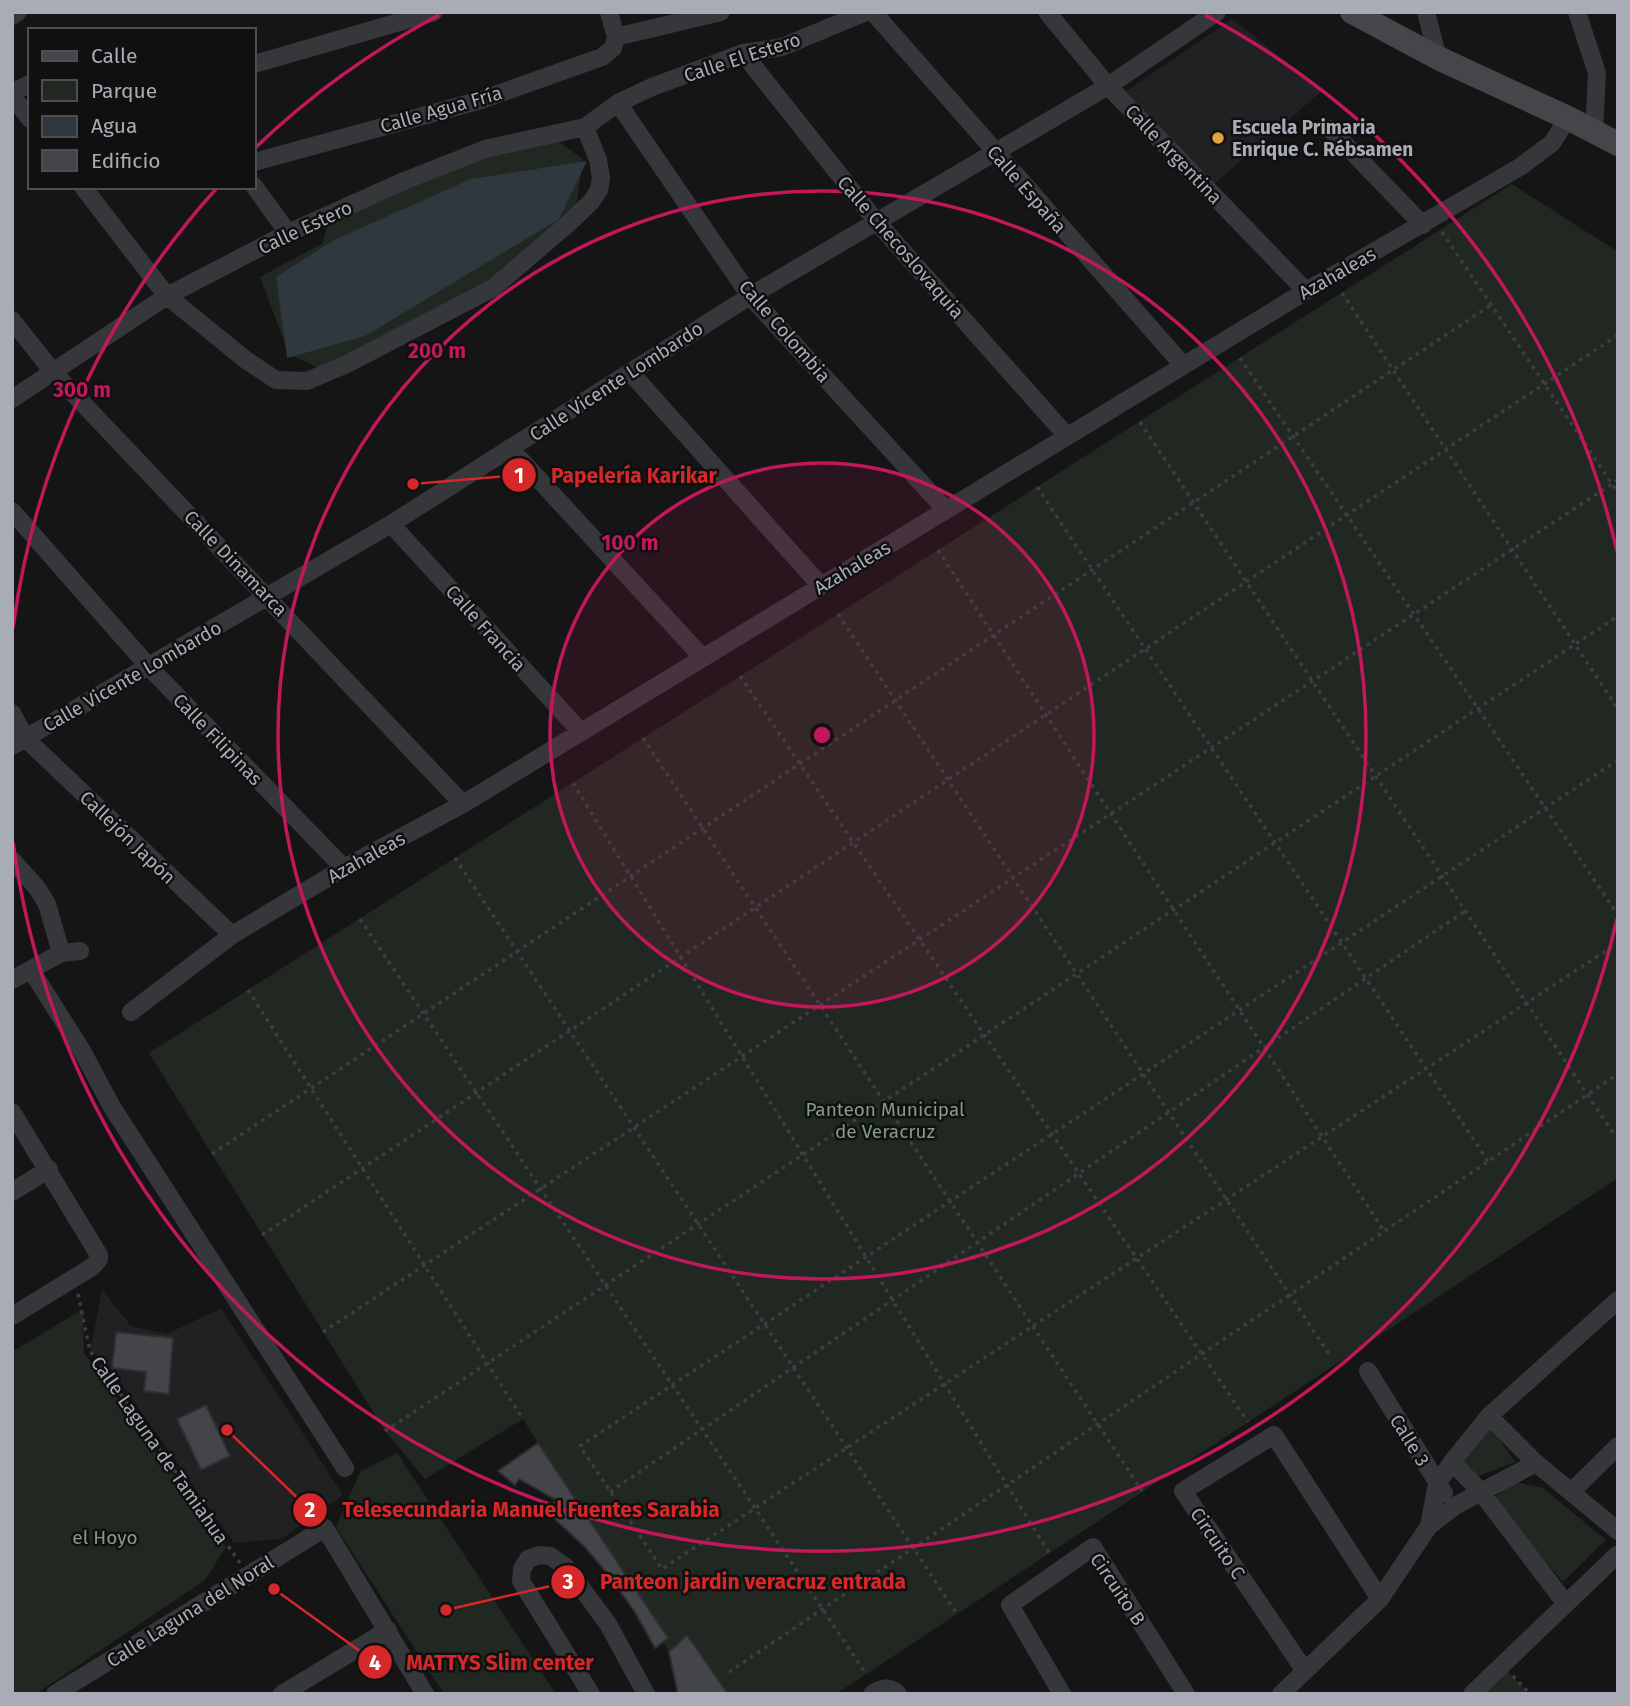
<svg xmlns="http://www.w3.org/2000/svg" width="1630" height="1706" font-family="'Fira Sans',sans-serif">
<rect width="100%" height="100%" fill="#151516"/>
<path fill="#212123" d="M 1232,19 L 1323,90 L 1214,184 L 1125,92 Z
M 102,1290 L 131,1326 L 167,1334 L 221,1308 L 343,1495 L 282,1539 L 234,1543 L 108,1365 L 90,1350 Z"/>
<path fill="#212822" d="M 541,129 L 583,159 L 575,214 L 541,255 L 446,310 L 319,368 L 289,354 L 260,277 L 323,243 L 329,217 Z
M 1512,184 L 1618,252 L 1618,1178 L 836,1694 L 678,1694 L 669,1652 L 523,1419 L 425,1479 L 385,1431 L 149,1053 Z
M 83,1309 L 84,1353 L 226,1547 L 205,1580 L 36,1694 L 12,1694 L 12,1352 Z
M 1491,1427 L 1515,1462 L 1476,1477 L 1459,1460 Z
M 397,1453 L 556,1694 L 444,1694 L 336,1527 L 360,1472 Z
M 1516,1482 L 1543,1488 L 1606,1540 L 1563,1582 L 1491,1499 Z
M 1502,1665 L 1529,1694 L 1471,1694 Z"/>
<path fill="#2f383e" d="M 587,161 L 559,219 L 365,336 L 287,358 L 276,277 L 334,240 L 471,179 Z"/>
<path fill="#444549" stroke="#2f2f32" stroke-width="2" d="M 116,1332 L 173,1338 L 169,1394 L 144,1391 L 146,1372 L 112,1368 Z
M 206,1405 L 230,1456 L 201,1470 L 177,1419 Z
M 538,1443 L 668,1638 L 655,1648 L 635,1612 L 607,1573 L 585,1547 L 546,1511 L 556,1500 L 519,1479 L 515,1485 L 498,1471 Z
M 687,1635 L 728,1694 L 678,1694 L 669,1652 Z"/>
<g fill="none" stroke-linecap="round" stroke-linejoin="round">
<path stroke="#3c3e42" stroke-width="3.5" stroke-dasharray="3.5 5" stroke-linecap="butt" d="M 1442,232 L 1618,493
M 1342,293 L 1618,709
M 1240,358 L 1618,915
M 1140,422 L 1613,1133
M 1037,487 L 1488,1161
M 938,550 L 1384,1231
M 838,614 L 1329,1354
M 740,676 L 1248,1422
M 643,738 L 1142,1491
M 1618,760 L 580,1446 L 662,1569 L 1618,943
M 573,783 L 1049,1553
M 455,858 L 957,1614
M 360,919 L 866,1674
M 248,990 L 523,1419
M 212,1154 L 1491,305
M 262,1235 L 1618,335
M 78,1294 L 90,1351 L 240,1563
M 323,1332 L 1618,480
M 385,1431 L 1618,616
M 610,1492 L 1465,911
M 729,1672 L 1618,1074
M 1513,1676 L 1530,1694"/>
<path stroke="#36373b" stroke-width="18" d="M 609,12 L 616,37
M 873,12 L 1183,365
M 1047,12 L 1108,86 L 1306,291
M 1426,12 L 1438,58
M 1577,12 L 1597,73 L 1594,132
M 12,16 L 18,12
M 616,37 L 721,12
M 743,53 L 876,221 L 1067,436
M 254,64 L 434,12
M 12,92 L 30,84
M 12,96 L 30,119
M 618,103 L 750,296 L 946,510
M 1330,129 L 1423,225
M 254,162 L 481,100 L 602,57 L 613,48 L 616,37
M 254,186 L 288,233
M 83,187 L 167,296 L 246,360 L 276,380 L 307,381 L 347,364 L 493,288 L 569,223 L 591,202 L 599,190 L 601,178 L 598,160 L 585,127
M 12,320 L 53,372 L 463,804
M 630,372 L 821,586
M 12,399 L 167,296 L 288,233 L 404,181 L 485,149 L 585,127 L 618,103 L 652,87 L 743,53 L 782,47 L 866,12
M 510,448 L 703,658
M 12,511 L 149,667 L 344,868
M 391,524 L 581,732
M 12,713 L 25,738 L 232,935
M 12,746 L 391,524 L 750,296 L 1108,86 L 1217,12
M 12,860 L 37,888 L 47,904 L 61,953
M 31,970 L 81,1049 L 112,1107 L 345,1468
M 12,980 L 61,953 L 80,951
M 131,1012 L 232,935 L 344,868 L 463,804 L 1306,291 L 1520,167 L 1552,143 L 1568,118
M 12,1112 L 99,1255 L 99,1259 L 92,1267 L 12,1316
M 12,1192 L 49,1169
M 1368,1371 L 1444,1493
M 1489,1416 L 1536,1463 L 1618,1531
M 1452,1462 L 1481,1492 L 1566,1604
M 1571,1492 L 1618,1446
M 1429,1526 L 1437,1484 L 1452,1462 L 1489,1416 L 1618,1300
M 1305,1671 L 1183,1491 L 1274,1435 L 1380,1599
M 55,1694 L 325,1528 L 425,1694
M 282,1694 L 388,1630
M 591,1694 L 521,1581 L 522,1569 L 528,1559 L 539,1555 L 550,1556 L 566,1567 L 608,1624 L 646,1694
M 872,1694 C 882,1687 889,1686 898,1694
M 1062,1694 L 1010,1605 L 1093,1547 L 1186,1694
M 1281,1694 L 1380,1599 L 1429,1526 L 1455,1506 L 1536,1463
M 1472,1694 L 1618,1554"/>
<path stroke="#44464a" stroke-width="24" d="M 1352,12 L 1438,58 L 1568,118 L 1618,144"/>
</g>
<circle cx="822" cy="735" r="272" fill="#c2185b" fill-opacity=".12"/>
<g fill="none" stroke="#c2185b" stroke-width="3.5">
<circle cx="822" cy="735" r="272"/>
<circle cx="822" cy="735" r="544"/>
<path d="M1617 919A816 816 0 0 1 13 842M13 628A816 816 0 0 1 216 189M255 148A816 816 0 0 1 439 15M1205 15A816 816 0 0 1 1617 551"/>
</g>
<circle fill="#dfa344" stroke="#101011" stroke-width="2.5" cx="1218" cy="138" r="7"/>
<g text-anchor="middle" stroke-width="5" stroke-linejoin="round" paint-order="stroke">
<g font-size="19" fill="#a8acb5" stroke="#101011">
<text transform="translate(742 57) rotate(-18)" y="7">Calle El Estero</text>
<text transform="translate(441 109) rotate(-16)" y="7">Calle Agua Fría</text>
<text transform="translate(1174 154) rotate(46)" y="7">Calle Argentina</text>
<text transform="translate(1027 189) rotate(49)" y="7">Calle España</text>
<text transform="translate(305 227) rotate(-25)" y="7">Calle Estero</text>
<text transform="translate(901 247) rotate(49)" y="7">Calle Checoslovaquia</text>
<text transform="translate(1337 273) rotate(-30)" y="7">Azahaleas</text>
<text transform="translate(785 331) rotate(49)" y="7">Calle Colombia</text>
<text transform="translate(616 381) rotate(-33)" y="7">Calle Vicente Lombardo</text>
<text transform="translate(236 563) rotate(46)" y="7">Calle Dinamarca</text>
<text transform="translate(852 567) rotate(-31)" y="7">Azahaleas</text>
<text transform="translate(486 628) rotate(48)" y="7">Calle Francia</text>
<text transform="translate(132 676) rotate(-30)" y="7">Calle Vicente Lombardo</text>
<text transform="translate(218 739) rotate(46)" y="7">Calle Filipinas</text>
<text transform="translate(128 837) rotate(44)" y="7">Callejón Japón</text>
<text transform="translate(366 857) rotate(-29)" y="7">Azahaleas</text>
<text transform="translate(1410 1440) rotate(58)" y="7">Calle 3</text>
<text transform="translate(160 1450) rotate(55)" y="7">Calle Laguna de Tamiahua</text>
<text transform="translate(1218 1543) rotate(56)" y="7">Circuito C</text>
<text transform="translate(1118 1589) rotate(56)" y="7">Circuito B</text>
<text transform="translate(190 1611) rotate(-32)" y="7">Calle Laguna del Noral</text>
</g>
<g font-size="19" font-weight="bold" fill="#a8acb5" stroke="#101011" text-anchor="start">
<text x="1232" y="134">Escuela Primaria<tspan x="1232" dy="22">Enrique C. Rébsamen</tspan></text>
</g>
<g font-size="19" fill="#819e81" stroke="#101011">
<text x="885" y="1116">Panteon Municipal<tspan x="885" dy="22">de Veracruz</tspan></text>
<text x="105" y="1544">el Hoyo</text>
</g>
</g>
<circle cx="822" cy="735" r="10" fill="#c2185b" stroke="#101011" stroke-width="3.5"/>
<g font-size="21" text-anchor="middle" font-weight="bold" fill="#c2185b" stroke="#101011" stroke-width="5" stroke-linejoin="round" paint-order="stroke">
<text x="437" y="358">200 m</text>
<text x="82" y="397">300 m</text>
<text x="630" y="550">100 m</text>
</g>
<path fill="none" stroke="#d62828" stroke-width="2.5" d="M413 484L519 475M227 1430L310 1510M446 1610L568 1582M274 1589L375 1662"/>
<g fill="#d62828" stroke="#101011" stroke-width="2.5">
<circle cx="413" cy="484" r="7"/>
<circle cx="227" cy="1430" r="7"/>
<circle cx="446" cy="1610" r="7"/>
<circle cx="274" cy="1589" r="7"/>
<circle cx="519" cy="475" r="18"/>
<circle cx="310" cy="1510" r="18"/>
<circle cx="568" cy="1582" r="18"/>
<circle cx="375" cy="1662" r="18"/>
</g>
<g font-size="21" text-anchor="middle" font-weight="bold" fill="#fff">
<text x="519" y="483">1</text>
<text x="310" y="1517">2</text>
<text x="568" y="1589">3</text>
<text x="375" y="1670">4</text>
</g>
<g font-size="21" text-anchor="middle" font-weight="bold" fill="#d62828" stroke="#101011" stroke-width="5" stroke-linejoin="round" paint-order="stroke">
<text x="634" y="483">Papelería Karikar</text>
<text x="531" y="1517">Telesecundaria Manuel Fuentes Sarabia</text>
<text x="753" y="1589">Panteon jardin veracruz entrada</text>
<text x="500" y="1670">MATTYS Slim center</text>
</g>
<rect width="1630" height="1706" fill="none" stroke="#a8acb5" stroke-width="28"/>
<rect x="28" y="28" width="228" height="161" fill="#101011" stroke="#4d4e53" stroke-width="2"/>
<rect x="42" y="51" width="35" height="10" fill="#44464a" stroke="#4d4e53" stroke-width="2"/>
<text x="91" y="63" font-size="21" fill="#a8acb5">Calle</text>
<rect x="42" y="80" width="35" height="21" fill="#212822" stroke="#4d4e53" stroke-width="2"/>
<text x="91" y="98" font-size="21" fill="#a8acb5">Parque</text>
<rect x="42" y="116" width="35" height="21" fill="#2f383e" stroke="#4d4e53" stroke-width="2"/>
<text x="91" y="133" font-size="21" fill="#a8acb5">Agua</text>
<rect x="42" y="150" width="35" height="21" fill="#444549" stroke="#4d4e53" stroke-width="2"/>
<text x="91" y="168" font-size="21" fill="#a8acb5">Edificio</text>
</svg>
